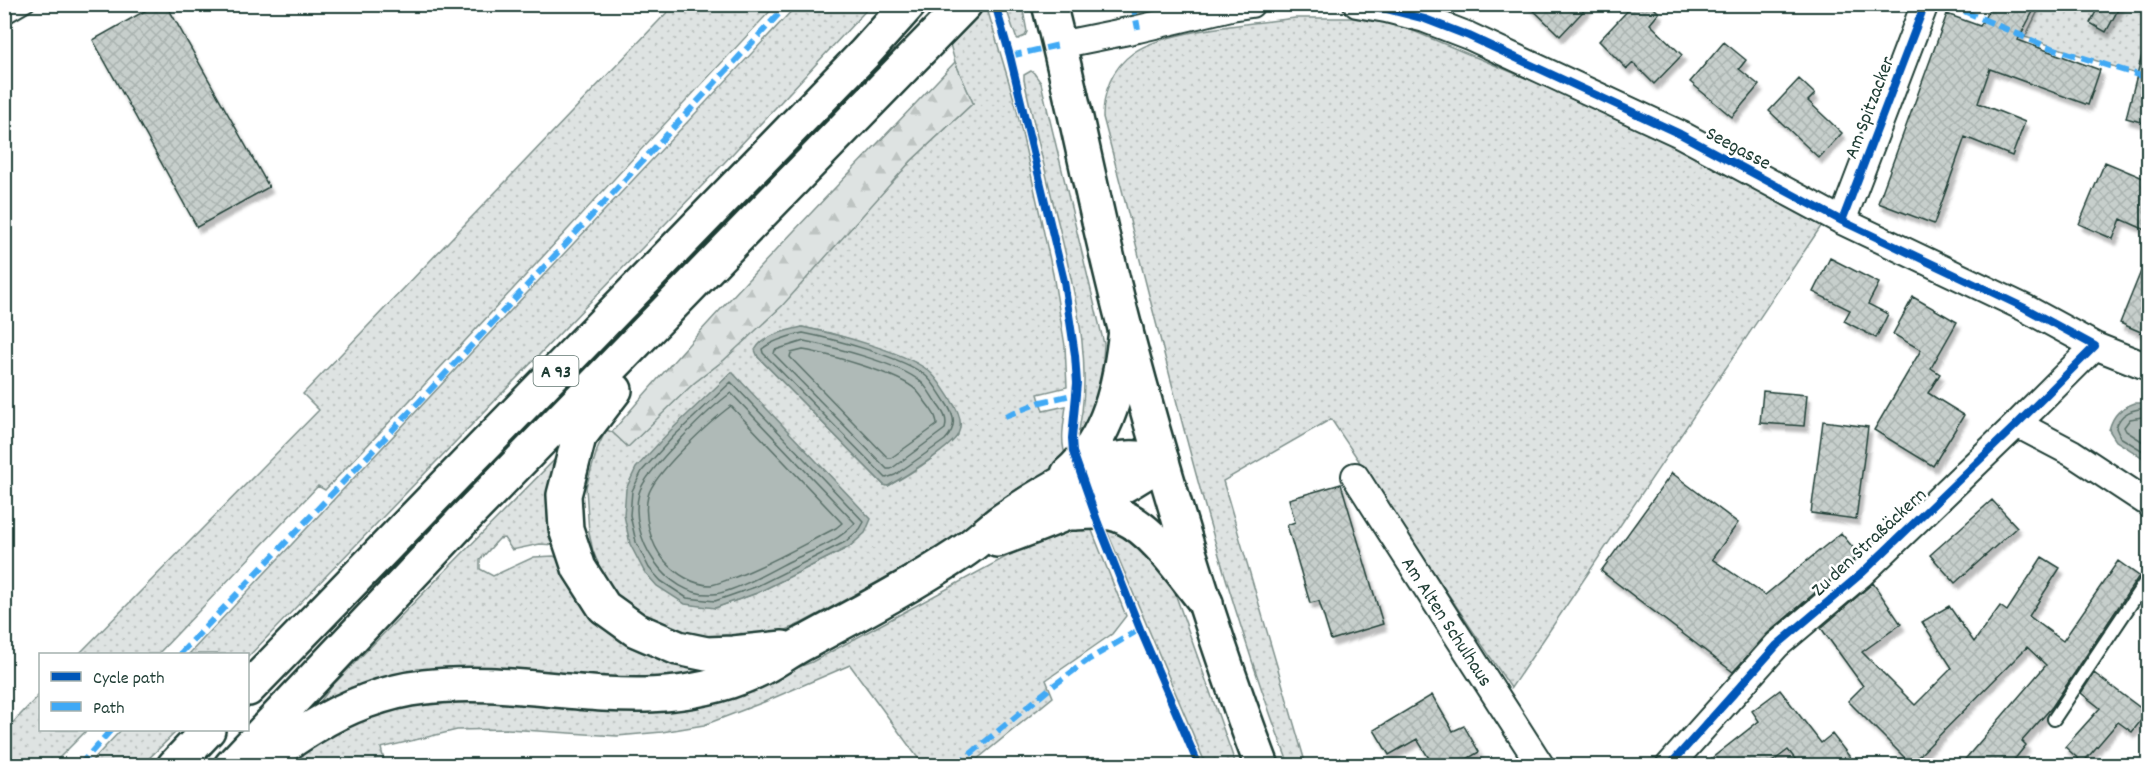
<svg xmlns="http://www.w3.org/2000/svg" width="2153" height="770" font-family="Dekko,sans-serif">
<defs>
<pattern id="green-dots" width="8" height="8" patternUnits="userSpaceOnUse" patternTransform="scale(1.5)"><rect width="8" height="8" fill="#dee3e2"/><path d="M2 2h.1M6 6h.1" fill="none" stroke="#bec4c2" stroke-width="1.8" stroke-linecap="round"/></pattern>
<pattern id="forest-firs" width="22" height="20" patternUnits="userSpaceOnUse" patternTransform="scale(1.5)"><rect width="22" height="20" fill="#dee3e2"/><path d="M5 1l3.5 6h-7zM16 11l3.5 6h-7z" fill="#bec4c2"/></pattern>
<pattern id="building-cross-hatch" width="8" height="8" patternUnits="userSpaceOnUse" patternTransform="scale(1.5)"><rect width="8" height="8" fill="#c7cfcc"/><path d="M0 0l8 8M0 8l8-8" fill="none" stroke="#aab3b0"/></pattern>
<filter id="shadow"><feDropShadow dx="3.5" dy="6" stdDeviation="1.5" flood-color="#0004"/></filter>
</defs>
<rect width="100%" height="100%" fill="#fff"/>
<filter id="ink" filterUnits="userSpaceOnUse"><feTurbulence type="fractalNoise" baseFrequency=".0167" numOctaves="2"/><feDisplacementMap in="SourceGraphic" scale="12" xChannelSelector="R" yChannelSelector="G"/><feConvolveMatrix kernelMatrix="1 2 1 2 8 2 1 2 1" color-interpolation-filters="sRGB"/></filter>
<g filter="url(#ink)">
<path fill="url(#green-dots)" stroke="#7e908b" stroke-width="1.5" fill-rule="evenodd" d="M 675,4 L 776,5 C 624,165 478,331 325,490 L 318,486 L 158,654 L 79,654 L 319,410 L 303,394 Z
M 797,5 L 871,5 L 723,164 L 248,657 L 248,654 L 189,654 Z
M 939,5 L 986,5 L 1016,106 L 1053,274 L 1065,346 L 1067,387 L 1038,394 L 1043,411 L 1066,406 C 1064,422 1059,443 1067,459 C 986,524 894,574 802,623 L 782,632 L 739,644 L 668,632 L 625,605 L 605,580 L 593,551 L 589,533 L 586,487 L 598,447 L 606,430 L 612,432 L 628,446 L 694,383 L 724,360 L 911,161 L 973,103 L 955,62 ZM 802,327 L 830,333 L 885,350 L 916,363 L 958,435 C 940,455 912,473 888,486 L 884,485 L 758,357 ZM 732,372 L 849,547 L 757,593 L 715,608 L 706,398 Z
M 1005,5 L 1022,5 L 1027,32 L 1025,36 L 1018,39 L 1016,37 Z
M 2041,5 L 2148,5 L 2148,78 L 2025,37 Z
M 1295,18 L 1352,18 L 1399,25 L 1834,207 L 1511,688 L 1331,419 L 1223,481 L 1306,765 L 1289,765 C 1209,555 1161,335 1103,117 C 1103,92 1112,68 1133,53 C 1164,30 1256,23 1295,18 Z
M 1031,71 L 1034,73 L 1041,83 L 1104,344 L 1100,401 L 1076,442 C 1096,370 1075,294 1058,222 C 1046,175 1035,128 1024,80 L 1024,75 Z
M 570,444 L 554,545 L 540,544 L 512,550 L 504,538 L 499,539 L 480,560 L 480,569 L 493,576 L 534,557 L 554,556 L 568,564 L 704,668 L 703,672 L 693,676 L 316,707 L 332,686 Z
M 1089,523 L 1126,616 L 1112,634 L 1046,680 L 1053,697 L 970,765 L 923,765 L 850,665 L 764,702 L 704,725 L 662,732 L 617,736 L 507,729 L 457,730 L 381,748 L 385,765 L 279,766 L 315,740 L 407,701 L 749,686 L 812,662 L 1039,539 Z
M 1104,524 L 1114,526 L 1158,561 L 1176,596 L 1236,765 L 1206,765 Z
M 40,694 L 40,730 L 87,730 L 52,765 L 5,765 L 5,731 Z
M 121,730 L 178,730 L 142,765 L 88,765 Z"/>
<path fill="url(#forest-firs)" stroke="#7e908b" stroke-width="1.5" d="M 955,62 L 973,103 L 911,161 L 782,306 L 724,360 L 694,383 L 628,447 L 612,432 C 721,303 840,184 955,62 Z"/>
<path fill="#afbab7" stroke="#758883" stroke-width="1.5" d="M 802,327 C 832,333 912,353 932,374 C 939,381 945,391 951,400 C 958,410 964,422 958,434 C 953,447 902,478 888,486 L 884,485 L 758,357 L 755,350 C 764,334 787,331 802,327 Z
M 732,372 L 871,519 L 865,533 L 849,547 L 757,593 L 715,608 L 685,604 L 657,586 L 644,571 L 630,544 L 624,515 L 626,489 L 636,468 L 670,431 Z
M 2135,403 L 2148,403 L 2148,461 L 2116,441 L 2109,430 C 2113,414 2121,408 2135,403 Z"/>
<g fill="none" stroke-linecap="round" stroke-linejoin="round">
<path stroke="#596f68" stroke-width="1.5" d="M 803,333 C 833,339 904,357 926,376 C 934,383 940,394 946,403 C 955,416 957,427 945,440 L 895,475 L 886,478 L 763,353 L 762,349 C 773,340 789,336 803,333 Z
M 804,341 C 833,347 899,363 921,382 C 927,387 932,397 937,404 C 943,412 948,418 945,429 L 891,469 L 887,469 L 774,354 L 775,350 Z
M 803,350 C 827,354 900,374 916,390 C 921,395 925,402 930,408 C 934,414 937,418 937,425 L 891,458 L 888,458 L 790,357 L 791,353 Z
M 731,382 L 864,522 L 860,529 L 845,542 L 755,587 L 715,601 L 687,598 L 661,581 L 649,568 L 636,542 L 630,515 L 632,491 L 642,471 L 674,436 Z
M 731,393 L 855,523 C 838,542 811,551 788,562 C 771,571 732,593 713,594 C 665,597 628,536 639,493 C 645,471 711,407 731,393 Z
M 731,406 L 842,523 L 836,528 C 802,545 769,565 733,578 C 726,580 718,584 711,585 C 693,585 676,574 664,560 C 651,545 643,516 648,496 C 653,474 712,420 731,406 Z
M 2148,408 C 2134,409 2120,412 2116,428 L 2120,437 L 2148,454
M 2148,416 L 2130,419 L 2124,427 L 2126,431 L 2148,445"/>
</g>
<path fill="url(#building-cross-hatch)" stroke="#1f3d34" stroke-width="1.5" filter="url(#shadow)" d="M 157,4 L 166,4 L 269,187 L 197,227 L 93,40 Z
M 1527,4 L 1590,4 L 1560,36 Z
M 1634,4 L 1650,4 L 1659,13 L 1650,24 L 1682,55 L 1654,84 L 1633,63 L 1627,69 L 1599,41 Z
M 1992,4 L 2037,4 L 2018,40 L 2100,70 L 2088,105 L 1990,69 L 1978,103 L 2025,122 L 2012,156 L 1965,137 L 1934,224 L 1878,203 L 1947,14 L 1980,26 Z
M 2100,4 L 2121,4 L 2106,32 L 2090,23 Z
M 1724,42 L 1746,60 L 1739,69 L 1759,85 L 1732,117 L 1690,82 Z
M 2142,55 L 2148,56 L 2148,124 L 2126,118 Z
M 1799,79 L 1815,94 L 1808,101 L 1842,133 L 1819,158 L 1769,111 Z
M 2105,162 L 2148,180 L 2148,231 L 2121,219 L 2113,239 L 2079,224 Z
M 2148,254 L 2148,335 L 2120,323 Z
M 1830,258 L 1879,283 L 1868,304 L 1888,314 L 1876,338 L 1844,321 L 1850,310 L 1813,292 Z
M 1913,297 L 1957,322 L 1931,368 L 1940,374 L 1928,393 L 1964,415 L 1933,466 L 1874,430 L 1921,350 L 1893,334 Z
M 1763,391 L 1807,395 L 1804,426 L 1760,423 Z
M 1823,421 L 1868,427 L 1856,519 L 1811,513 Z
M 1672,473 L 1738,523 L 1712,559 L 1765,595 L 1841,533 L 1859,555 L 1767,634 L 1733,672 L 1601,571 Z
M 1341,484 L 1383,624 L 1331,640 L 1319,601 L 1310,603 L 1287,525 L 1295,522 L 1289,499 Z
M 1992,500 L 2017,527 L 1955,583 L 1930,555 Z
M 2042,557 L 2060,568 L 2029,616 L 2063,641 L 2118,561 L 2139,576 L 2052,707 L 2022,741 L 2026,745 L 2010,765 L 1960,765 L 2046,665 L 2027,647 L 1911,764 L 1848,701 L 1863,686 L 1821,628 L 1873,583 L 1901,624 L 1862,652 L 1915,705 L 1952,668 L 1922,622 L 1949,606 L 1974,642 L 2000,606 L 2007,611 Z
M 2094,673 L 2147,713 L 2132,732 L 2118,722 L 2083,763 L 2065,747 L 2100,708 L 2081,693 Z
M 1780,690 L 1821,743 L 1832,734 L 1856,765 L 1800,765 L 1788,750 L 1768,765 L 1703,765 L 1759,721 L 1752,711 Z
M 1432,695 L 1453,731 L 1464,726 L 1479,752 L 1457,765 L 1433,765 L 1417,739 L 1389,755 L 1374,730 Z"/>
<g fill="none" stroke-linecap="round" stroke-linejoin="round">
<g stroke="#1f3d34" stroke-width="16">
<path id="lane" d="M 4,18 L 28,4
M 2054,719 L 2148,578"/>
</g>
<g stroke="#1f3d34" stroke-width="30">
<path id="street" d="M 1357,4 L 1386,9 L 1425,19 L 1469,36 L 1680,134 L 1842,221 L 2025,308 L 2095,346 L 2148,367
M 1059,45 L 1138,29 L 1231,7 L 1251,4
M 1842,221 L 1925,4
M 2017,424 L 2072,453 L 2148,503
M 1355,476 L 1541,766
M 1669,766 L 1777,645 L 1862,573 L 2017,424 L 2095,346"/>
</g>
<g stroke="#1f3d34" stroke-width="38">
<path id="secondary" d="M 1049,4 C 1077,113 1097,224 1126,332 C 1165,478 1208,624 1262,766"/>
</g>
<g stroke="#1f3d34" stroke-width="38">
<path id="highway" d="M 615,390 L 579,437 L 564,495 L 566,529 L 579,568 L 604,607 L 636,630 L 678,648 L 707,654 L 733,653 L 783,648
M 1068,474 C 1110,437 1120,384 1126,330
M 1073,513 C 1090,512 1108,510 1123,517 C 1155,531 1184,576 1206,603
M 997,540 C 1055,519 1112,497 1162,461
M 248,689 L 865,53 L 909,4
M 174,766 L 208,730
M 231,766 L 464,519 L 965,4
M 255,766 C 274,753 293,739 313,727 C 345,707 386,691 424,687 C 537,673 642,722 754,672 C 772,664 788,651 806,642 C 858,614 911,586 961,553 C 975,544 987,532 1000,522 C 1023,506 1047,491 1072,478 C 1087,470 1101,462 1118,459 C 1133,456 1147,459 1162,461"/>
</g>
<use href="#lane" stroke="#fff" stroke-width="12"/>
<use href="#street" stroke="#fff" stroke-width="26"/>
<use href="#secondary" stroke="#fff" stroke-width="33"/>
<use href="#highway" stroke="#fff" stroke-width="33"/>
<path stroke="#3fa9f5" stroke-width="6" stroke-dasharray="12 6" stroke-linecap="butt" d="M 1130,4 L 1134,9 L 1138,29
M 1948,4 L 2045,46 L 2148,78
M 1010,56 L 1059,45
M 1005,416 L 1041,402 L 1076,394
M 180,654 L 419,402 L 788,4
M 79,766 L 111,730
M 956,766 L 1049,689 L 1088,660 L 1140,629"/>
<g stroke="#fff" stroke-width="11">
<path id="cycleway" d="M 995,4 L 1010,56 L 1064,281 L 1075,355 L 1077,383 L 1072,438 L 1073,452 L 1098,523 L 1140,629 L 1199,766
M 1357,4 L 1386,9 L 1425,19 L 1469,36 L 1680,134 L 1842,221 L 2025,308 L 2095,346 L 2017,424 L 1862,573 L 1777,645 L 1669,766
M 1842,221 L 1925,4"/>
</g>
<use href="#cycleway" stroke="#0057b8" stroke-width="8"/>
</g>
</g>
<g text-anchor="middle" stroke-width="5" stroke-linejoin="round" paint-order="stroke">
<rect fill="#fff" stroke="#627771" stroke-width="1.5" x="533.5" y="356" width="45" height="30" rx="4.5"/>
<g font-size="18" font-weight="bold" fill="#1f3d34">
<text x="556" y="377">A 93</text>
</g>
<g font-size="20" fill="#1f3d34" stroke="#fff">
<text transform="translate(1868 107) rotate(-69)" y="7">Am Spitzacker</text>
<text transform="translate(1739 147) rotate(28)" y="7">Seegasse</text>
<text transform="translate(1868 541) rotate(-43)" y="7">Zu den Straßäckern</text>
<text transform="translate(1448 621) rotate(57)" y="7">Am Alten Schulhaus</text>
</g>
</g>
<rect width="2153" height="770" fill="none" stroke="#fff" stroke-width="24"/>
<rect x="12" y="12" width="2129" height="746" fill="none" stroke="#1f3d34" stroke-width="2" filter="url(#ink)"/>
<rect x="39" y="653" width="210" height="78" fill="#ffffff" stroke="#a5b1ae" stroke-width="1.5"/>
<rect x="51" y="672" width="30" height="9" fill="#0057b8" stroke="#a5b1ae" stroke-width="1.5"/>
<text x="93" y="683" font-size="18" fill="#1f3d34">Cycle path</text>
<rect x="51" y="702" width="30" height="9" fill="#3fa9f5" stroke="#a5b1ae" stroke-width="1.5"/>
<text x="93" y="713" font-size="18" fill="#1f3d34">Path</text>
</svg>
